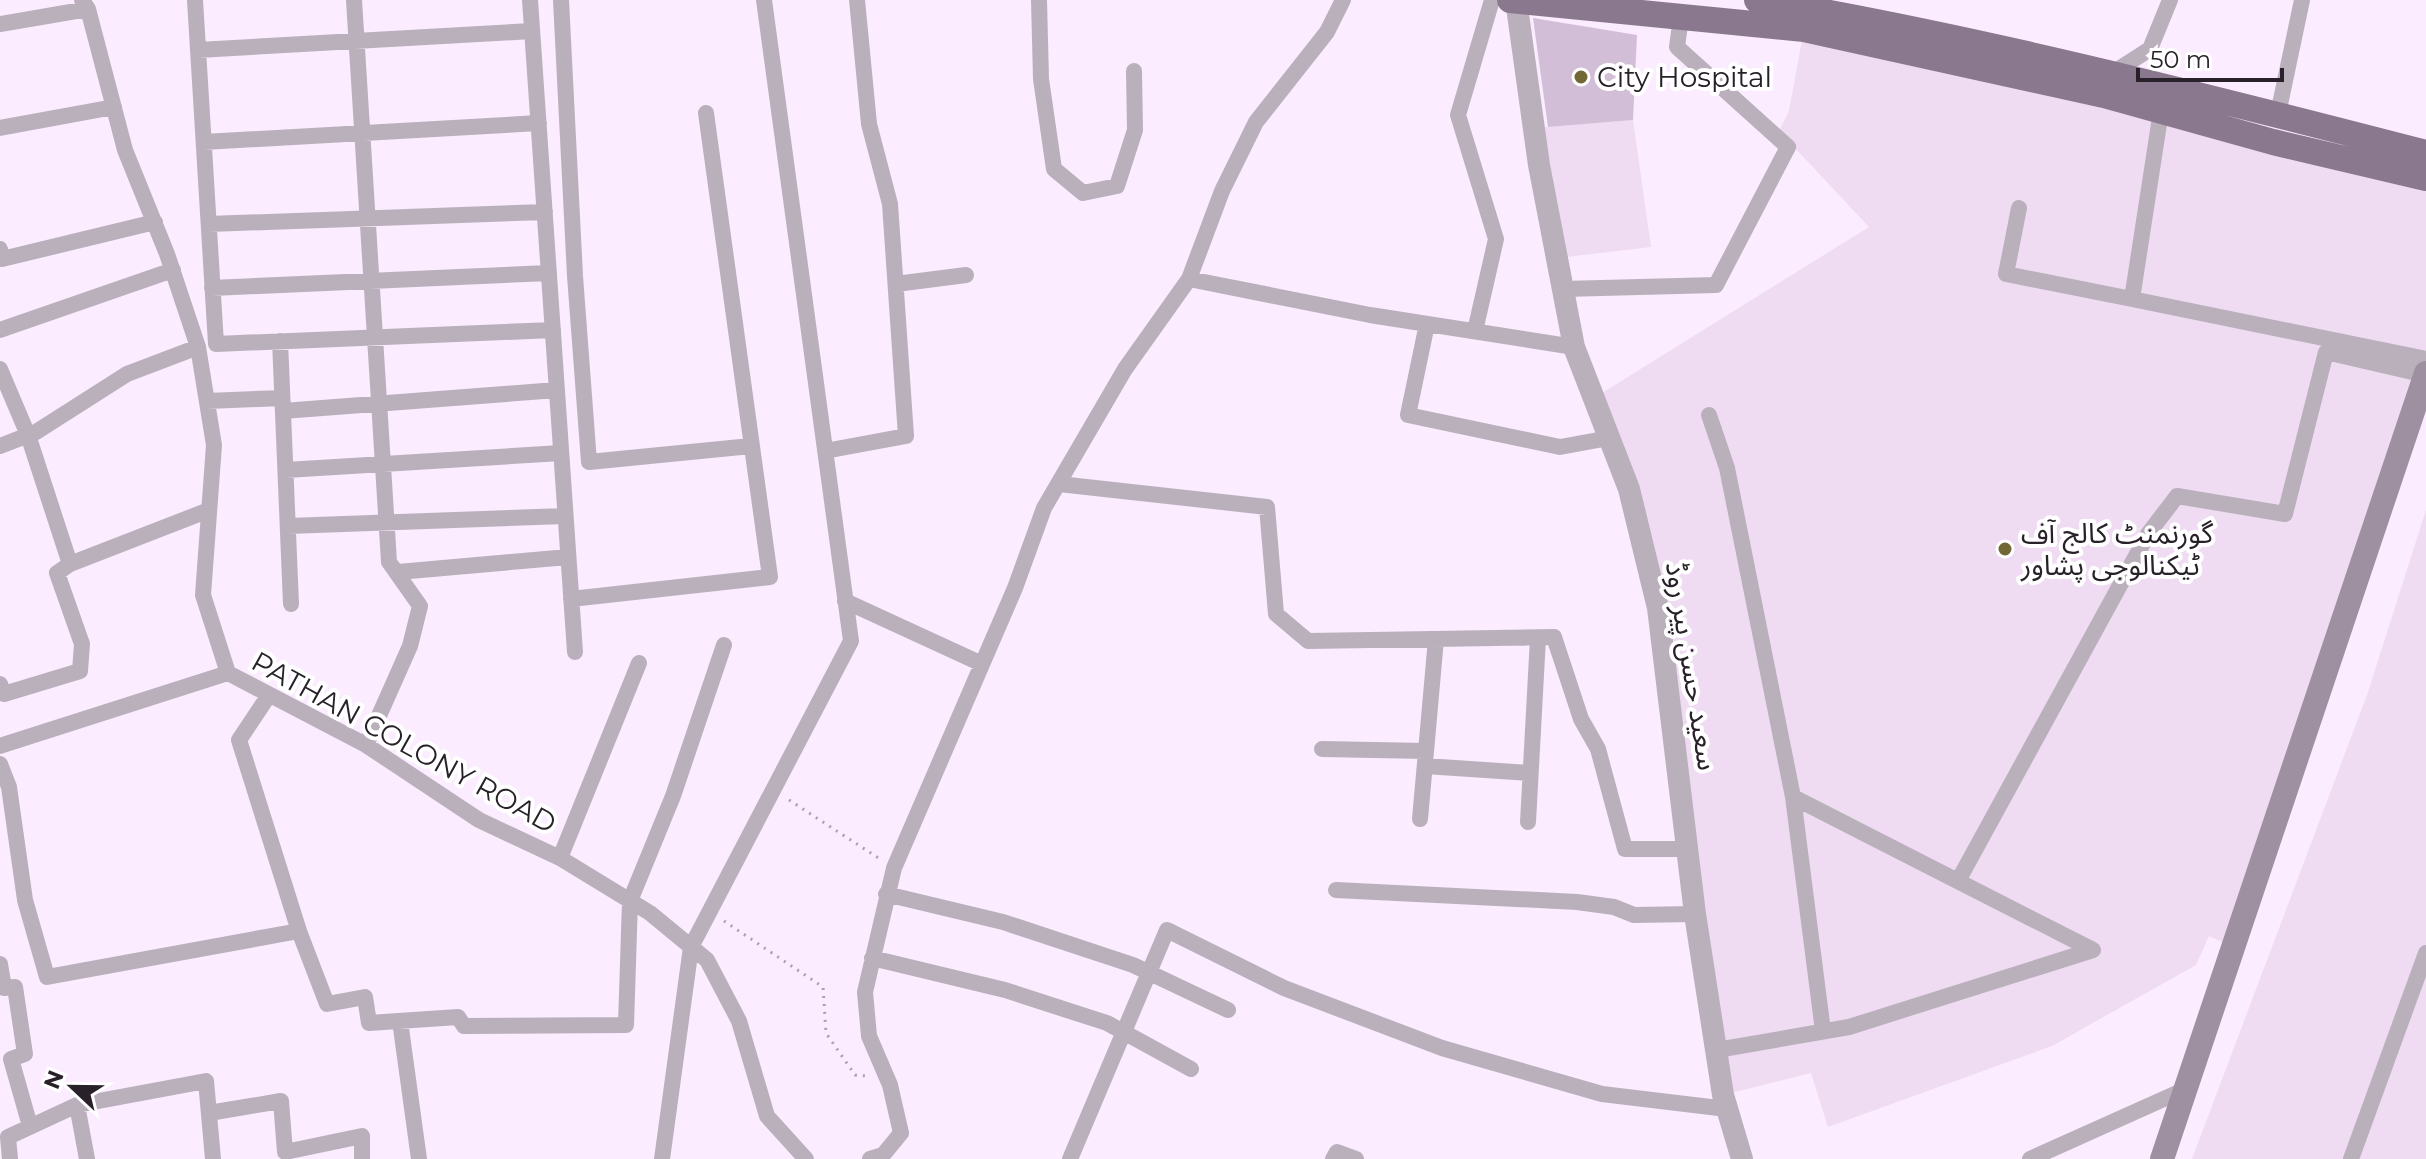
<svg xmlns="http://www.w3.org/2000/svg" width="2426" height="1159" font-family="Montserrat,'Noto Sans Arabic',sans-serif">
<rect width="100%" height="100%" fill="#fbecff"/>
<path fill="#efdcf3" d="M 1804,29 L 2426,178 L 2426,373 L 2234,947 L 2209,936 L 2196,965 L 2052,1046 L 1828,1127 L 1811,1073 L 1723,1095 L 1659,608 L 1594,398 L 1869,227 L 1779,131 L 1789,111 Z
M 1633,120 L 1651,247 L 1566,257 L 1534,128 Z
M 2426,510 L 2426,1159 L 2192,1159 L 2367,695 Z"/>
<path fill="#d3bed8" d="M 1533,18 L 1637,35 L 1633,120 L 1548,127 Z"/>
<g fill="none" stroke-linecap="round" stroke-linejoin="round">
<path stroke="#aca0af" stroke-width="3" stroke-dasharray="2 6" stroke-linecap="butt" d="M 789,800 L 880,859
M 724,921 L 823,987 L 826,1033 L 855,1075 L 867,1076"/>
<path stroke="#bab0bc" stroke-width="16" d="M 82,0 L 88,9 L 125,150 L 167,254 L 198,347 L 214,445 L 203,595 L 228,673 L 366,745 L 479,820 L 560,858 L 650,913 L 707,960 L 739,1021 L 767,1116 L 806,1159
M 195,0 L 216,344 L 553,330
M 354,0 L 389,562 L 420,606 L 410,646 L 366,745
M 530,0 L 575,652
M 561,0 L 575,276 L 589,462 L 751,446
M 1039,0 L 1041,79 L 1054,169 L 1083,193 L 1117,186 L 1135,130 L 1134,71
M 0,24 L 88,9
M 198,50 L 532,31
M 2111,74 L 2150,49 L 2170,0
M 2161,111 L 2132,299 L 2426,359
M 2278,114 L 2302,0
M 0,128 L 114,107
M 204,142 L 539,123
M 2019,208 L 2006,274 L 2132,299
M 209,224 L 545,212
M 0,249 L 2,259 L 155,222
M 1189,279 L 1370,315 L 1574,347
M 896,284 L 966,275
M 212,288 L 549,273
M 1563,289 L 1716,285 L 1788,147 L 1677,47 L 1681,17
M 1427,324 L 1408,415 L 1560,447 L 1609,438
M 0,330 L 173,270
M 1475,331 L 1496,239 L 1458,115 L 1492,0
M 280,341 L 291,604
M 0,369 L 28,435 L 70,564 L 209,510
M 207,401 L 282,398
M 283,411 L 557,390
M 1709,415 L 1727,468 L 1793,797 L 2093,950 L 1849,1027 L 1717,1050
M 0,446 L 36,432 L 127,374 L 198,347
M 825,451 L 906,436 L 890,204 L 869,124 L 857,0
M 286,470 L 561,453
M 1059,484 L 1267,507 L 1276,614 L 1308,641 L 1554,637 L 1581,719 L 1598,749 L 1625,849 L 1687,849
M 288,526 L 565,516
M 398,572 L 568,557
M 571,599 L 770,577 L 706,113
M 845,601 L 982,664
M 0,684 L 4,694 L 80,671 L 82,644 L 57,573 L 70,564
M 0,746 L 228,673
M 1322,749 L 1426,751
M 0,764 L 9,787 L 25,900 L 47,977 L 299,931 L 239,740 L 269,695
M 1425,766 L 1530,773
M 1793,797 L 1823,1031
M 1420,819 L 1436,639
M 1528,822 L 1538,638
M 560,858 L 639,663
M 1958,881 L 2148,534 L 2177,496 L 2285,514 L 2326,352 L 2425,375
M 1336,890 L 1577,902 L 1614,907 L 1634,915 L 1695,914
M 886,894 L 1003,922 L 1133,965 L 1228,1010
M 299,931 L 327,1004 L 365,997 L 369,1023 L 458,1017 L 464,1026 L 626,1025 L 630,901 L 673,796 L 724,645
M 872,958 L 1005,990 L 1107,1023 L 1191,1069
M 0,964 L 4,988 L 15,987 L 25,1054 L 11,1059 L 30,1126
M 400,1021 L 419,1159
M 209,1113 L 281,1101 L 285,1152 L 362,1136 L 362,1159
M 10,1159 L 8,1137 L 77,1105
M 87,1159 L 77,1105 L 206,1081 L 213,1159
M 662,1159 L 691,947 L 851,641 L 764,0
M 870,1159 L 883,1155 L 901,1133 L 890,1085 L 869,1036 L 865,992 L 894,868 L 1015,588 L 1044,508 L 1125,369 L 1189,279 L 1222,191 L 1256,122 L 1327,32 L 1343,0
M 1070,1159 L 1167,930 L 1284,988 L 1442,1048 L 1602,1094 L 1727,1109
M 1333,1159 L 1337,1152 L 1356,1159
M 2030,1159 L 2186,1089
M 2351,1159 L 2426,953"/>
<path stroke="#bab0bc" stroke-width="22" d="M 1516,0 L 1539,165 L 1574,347 L 1629,489 L 1658,608 L 1695,914 L 1723,1095 L 1742,1159"/>
<path stroke="#9e90a1" stroke-width="24" d="M 2162,1159 L 2426,373"/>
<path stroke="#8a798e" stroke-width="26" d="M 1510,0 L 1804,29 L 2104,95 L 2273,142 L 2426,178
M 1757,0 C 1982,38 2205,96 2426,153"/>
</g>
<g fill="#716835" stroke="#fff" stroke-width="3">
<circle cx="1581" cy="77" r="8"/>
<circle cx="2005" cy="549" r="8"/>
</g>
<g text-anchor="middle" stroke-width="8" stroke-linejoin="round" paint-order="stroke">
<g font-size="28" fill="#282129" stroke="#fff" text-anchor="start">
<text x="1597" y="87">City Hospital</text>
<text x="2021" y="543">گورنمنٹ کالج آف<tspan x="2021" dy="32">ٹیکنالوجی پشاور</tspan></text>
</g>
<g font-size="28" fill="#282129" stroke="#fff">
<text transform="translate(1692 666) rotate(81)" y="10">سعید حسن پیر روڈ</text>
<text transform="translate(404 742) rotate(29)" y="10">PATHAN COLONY ROAD</text>
</g>
</g>
<g transform="translate(72 1087) rotate(292)" stroke="#ffffff" stroke-width="6" paint-order="stroke">
<path d="M0-6L14 30L0 20L-14 30Z" fill="#282129"/>
<text y="-12" font-size="22" font-weight="bold" text-anchor="middle" fill="#282129">N</text>
</g>
<path d="M2138 68v12h144v-12" fill="none" stroke="#282129" stroke-width="4"/>
<text x="2150" y="68" font-size="24" fill="#282129" stroke="#ffffff" stroke-width="6" paint-order="stroke">50 m</text>
</svg>
